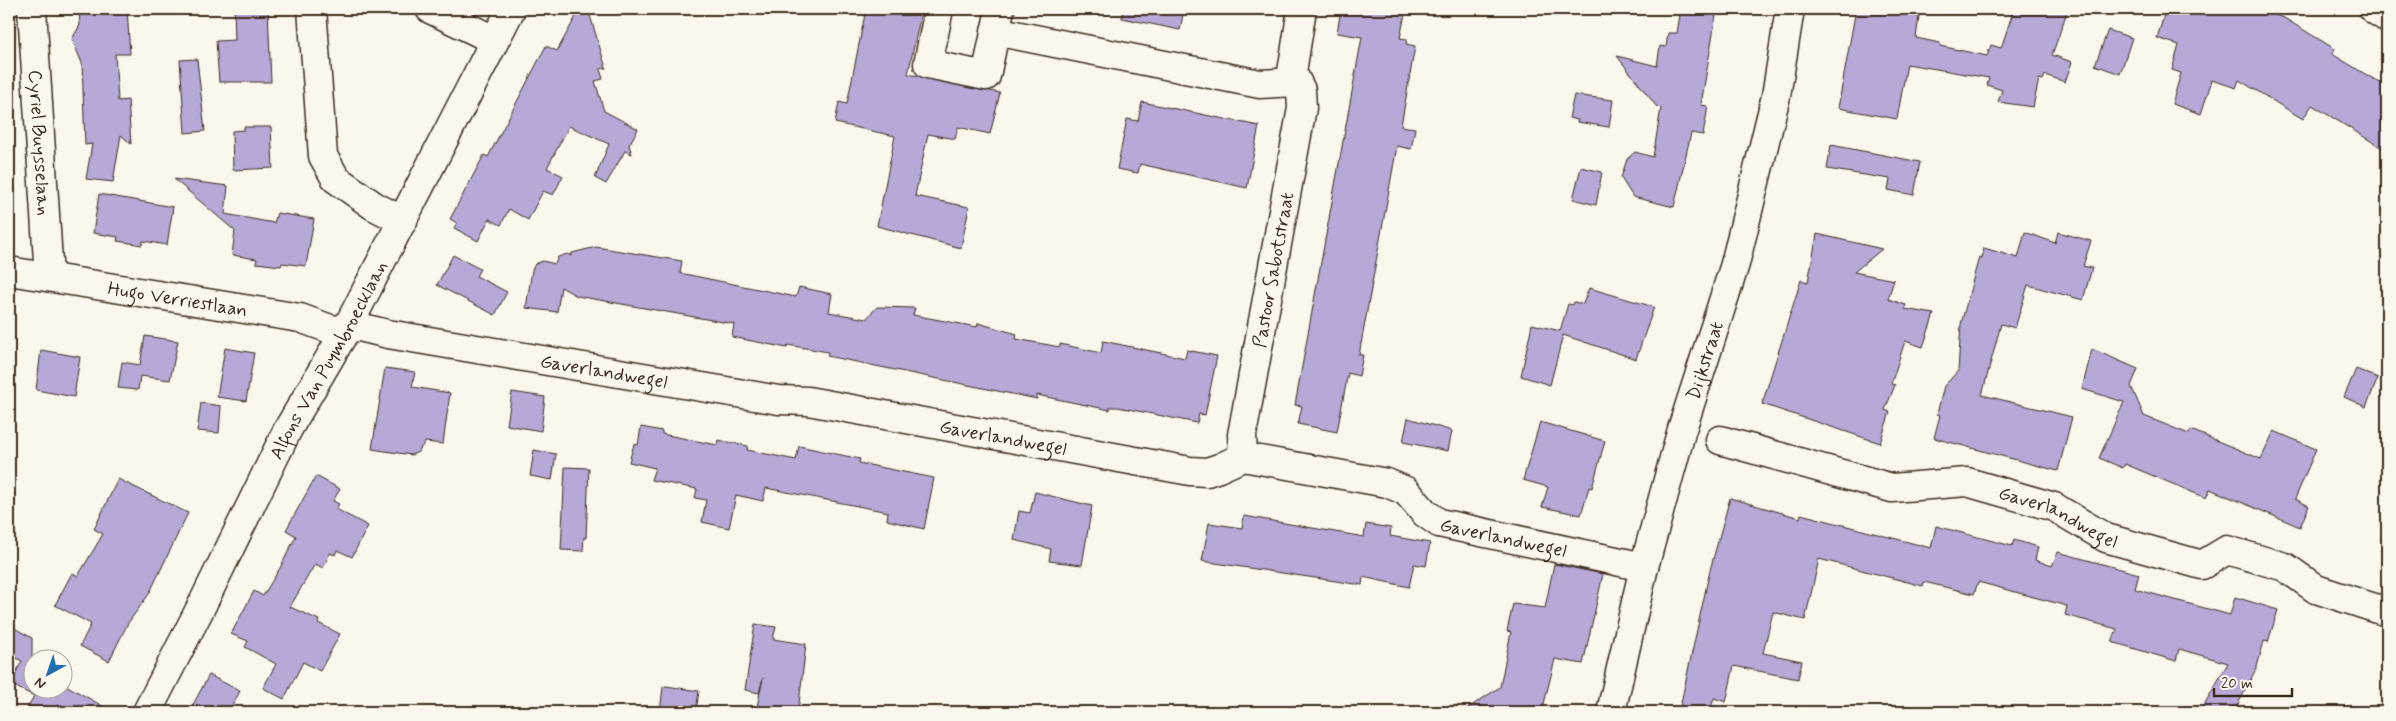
<svg xmlns="http://www.w3.org/2000/svg" width="2396" height="721" font-family="Mynerve,sans-serif">
<rect width="100%" height="100%" fill="#fbf7ec"/>
<filter id="ink" filterUnits="userSpaceOnUse"><feTurbulence type="fractalNoise" baseFrequency=".02" numOctaves="2"/><feDisplacementMap in="SourceGraphic" scale="10" xChannelSelector="R" yChannelSelector="G"/><feConvolveMatrix kernelMatrix="1 2 1 2 8 2 1 2 1" color-interpolation-filters="sRGB"/></filter>
<g filter="url(#ink)">
<path fill="#b8a8d8" stroke="#3b2a1e" d="M 79,9 L 127,9 L 130,54 L 115,54 L 118,101 L 128,100 L 131,144 L 121,135 L 113,182 L 86,179 L 92,144 L 85,145 L 82,63 L 72,39 L 80,25 Z
M 234,9 L 268,9 L 271,82 L 219,82 L 216,41 L 235,40 Z
M 580,9 L 588,9 L 606,68 L 600,69 L 603,79 L 595,81 L 604,111 L 638,129 L 629,145 L 632,154 L 625,151 L 606,184 L 595,178 L 609,144 L 569,126 L 547,168 L 563,176 L 553,195 L 543,191 L 528,220 L 509,209 L 501,225 L 489,219 L 478,241 L 454,228 L 457,223 L 450,219 L 484,155 L 488,157 L 546,46 L 557,51 Z
M 866,9 L 922,9 L 908,74 L 1000,93 L 990,134 L 958,127 L 955,139 L 928,134 L 915,196 L 969,207 L 961,248 L 877,226 L 895,136 L 835,123 L 839,102 L 847,104 Z
M 1123,9 L 1184,9 L 1180,30 L 1122,18 Z
M 1341,9 L 1406,9 L 1400,38 L 1407,39 L 1406,44 L 1415,46 L 1401,126 L 1415,128 L 1411,149 L 1397,146 L 1359,355 L 1363,355 L 1359,376 L 1348,373 L 1337,432 L 1298,424 L 1302,406 L 1295,405 L 1362,37 L 1337,33 Z
M 1681,9 L 1717,9 L 1701,105 L 1708,106 L 1703,135 L 1691,133 L 1674,207 L 1633,197 L 1621,178 L 1627,159 L 1635,152 L 1653,157 L 1661,108 L 1657,107 L 1617,56 L 1657,66 L 1660,46 L 1666,47 L 1668,33 L 1677,33 Z
M 1856,9 L 1920,9 L 1916,38 L 1940,43 L 1940,46 L 1987,56 L 1991,45 L 2001,48 L 2014,9 L 2068,9 L 2052,55 L 2072,62 L 2065,82 L 2045,75 L 2043,80 L 2039,79 L 2033,107 L 1998,102 L 2002,90 L 1987,85 L 1989,78 L 1907,64 L 1897,119 L 1838,108 Z
M 2166,9 L 2260,10 L 2284,18 L 2335,49 L 2332,54 L 2387,87 L 2387,151 L 2312,105 L 2303,119 L 2239,80 L 2236,88 L 2212,80 L 2201,114 L 2172,104 L 2181,73 L 2172,70 L 2179,45 L 2157,38 Z
M 2108,30 L 2132,38 L 2120,74 L 2095,65 Z
M 197,59 L 205,131 L 185,133 L 180,60 Z
M 1574,95 L 1613,100 L 1609,127 L 1577,122 L 1578,120 L 1569,118 Z
M 1142,102 L 1259,126 L 1247,188 L 1140,164 L 1138,173 L 1117,169 L 1127,119 L 1138,121 Z
M 244,127 L 271,127 L 273,168 L 233,170 L 232,131 L 244,130 Z
M 1831,145 L 1920,162 L 1914,195 L 1888,190 L 1890,179 L 1827,169 Z
M 1581,167 L 1602,172 L 1596,205 L 1573,199 Z
M 174,179 L 228,186 L 225,214 L 274,223 L 277,213 L 314,219 L 306,266 L 282,263 L 281,266 L 256,263 L 257,259 L 232,255 L 235,231 Z
M 99,194 L 173,207 L 167,245 L 143,241 L 142,245 L 130,243 L 117,241 L 118,237 L 93,233 Z
M 2025,232 L 2055,243 L 2058,232 L 2091,241 L 2083,266 L 2092,268 L 2083,300 L 2028,285 L 2015,328 L 2001,324 L 1982,395 L 2072,417 L 2058,471 L 1934,438 L 1940,415 L 1937,414 L 1944,386 L 1958,371 L 1961,324 L 1979,257 L 1982,258 L 1984,248 L 2018,258 Z
M 1817,234 L 1882,249 L 1854,272 L 1894,280 L 1888,299 L 1906,305 L 1905,309 L 1934,314 L 1923,347 L 1905,341 L 1891,384 L 1895,385 L 1885,410 L 1890,412 L 1880,443 L 1762,404 L 1801,280 L 1808,282 Z
M 596,247 L 682,261 L 680,273 L 796,297 L 799,287 L 832,294 L 829,312 L 866,319 L 877,307 L 915,308 L 913,315 L 977,327 L 978,323 L 1017,334 L 1016,339 L 1060,347 L 1060,344 L 1101,353 L 1103,341 L 1185,358 L 1187,350 L 1217,356 L 1205,415 L 1199,414 L 1197,423 L 1118,407 L 1110,407 L 1110,410 L 1037,395 L 1037,399 L 1007,393 L 827,356 L 828,352 L 788,345 L 787,348 L 732,337 L 734,324 L 577,296 L 561,287 L 557,312 L 526,308 L 532,270 L 535,264 L 543,261 L 555,264 L 558,257 L 567,254 L 571,256 L 572,253 Z
M 453,255 L 480,269 L 476,276 L 507,292 L 495,315 L 437,285 Z
M 1589,288 L 1654,307 L 1636,359 L 1563,335 L 1550,385 L 1521,376 L 1532,324 L 1560,331 L 1568,304 L 1573,305 L 1574,302 L 1583,304 Z
M 145,336 L 178,341 L 170,380 L 140,376 L 138,390 L 118,388 L 122,362 L 140,365 Z
M 225,348 L 254,353 L 246,401 L 217,397 Z
M 2092,349 L 2138,369 L 2131,386 L 2144,416 L 2189,434 L 2191,430 L 2261,459 L 2274,431 L 2316,449 L 2295,499 L 2309,506 L 2300,527 L 2210,489 L 2206,498 L 2125,464 L 2123,468 L 2099,458 L 2124,402 L 2082,389 Z
M 41,350 L 80,357 L 74,397 L 36,390 Z
M 385,368 L 415,372 L 412,387 L 450,393 L 443,444 L 425,442 L 418,452 L 411,455 L 372,449 Z
M 2356,369 L 2378,378 L 2366,407 L 2344,397 Z
M 512,392 L 545,397 L 541,431 L 507,425 Z
M 201,403 L 221,406 L 219,433 L 197,431 Z
M 1408,418 L 1452,431 L 1448,451 L 1403,442 Z
M 1540,422 L 1605,441 L 1592,488 L 1589,487 L 1581,515 L 1542,507 L 1548,487 L 1523,480 Z
M 641,427 L 662,431 L 662,434 L 717,445 L 718,440 L 748,446 L 747,450 L 796,460 L 799,446 L 860,459 L 859,463 L 934,478 L 924,529 L 887,520 L 888,512 L 766,488 L 763,501 L 736,495 L 729,528 L 702,522 L 706,500 L 695,498 L 697,489 L 651,480 L 655,468 L 629,462 L 634,444 L 638,445 Z
M 534,450 L 556,454 L 552,480 L 530,476 Z
M 565,467 L 589,468 L 586,538 L 584,537 L 583,551 L 561,550 Z
M 316,476 L 340,489 L 333,501 L 339,504 L 336,509 L 368,526 L 352,557 L 337,550 L 335,555 L 330,553 L 323,568 L 315,564 L 290,607 L 319,620 L 318,623 L 340,634 L 320,671 L 303,662 L 284,699 L 263,688 L 276,664 L 245,647 L 248,641 L 231,634 L 254,591 L 263,596 L 280,568 L 296,536 L 286,530 Z
M 118,479 L 188,513 L 149,594 L 128,623 L 109,661 L 80,646 L 91,624 L 55,605 L 72,573 L 78,576 L 103,534 L 94,529 Z
M 1035,492 L 1092,506 L 1082,565 L 1049,561 L 1051,549 L 1014,540 L 1019,511 L 1030,513 Z
M 1730,498 L 1800,518 L 1801,514 L 1931,548 L 1936,526 L 2012,546 L 2014,540 L 2038,547 L 2035,560 L 2052,566 L 2058,552 L 2080,558 L 2139,574 L 2135,589 L 2230,615 L 2235,597 L 2278,610 L 2268,642 L 2264,641 L 2257,667 L 2234,712 L 2200,712 L 2228,663 L 2179,649 L 2176,661 L 2112,642 L 2117,629 L 2065,615 L 2067,606 L 1978,582 L 1974,594 L 1924,582 L 1923,586 L 1819,559 L 1805,620 L 1773,612 L 1763,653 L 1802,661 L 1798,679 L 1734,666 L 1726,702 L 1714,698 L 1710,712 L 1679,712 L 1710,570 Z
M 1244,516 L 1364,537 L 1366,524 L 1391,528 L 1390,536 L 1430,543 L 1426,566 L 1414,564 L 1409,587 L 1363,577 L 1362,585 L 1202,561 L 1209,523 L 1242,528 Z
M 1554,564 L 1603,574 L 1583,664 L 1555,659 L 1542,712 L 1462,712 L 1500,687 L 1511,632 L 1507,631 L 1513,604 L 1545,608 Z
M 755,624 L 776,627 L 773,639 L 806,644 L 798,712 L 756,712 L 763,678 L 759,693 L 745,690 Z
M 9,625 L 32,638 L 32,688 L 62,688 L 62,683 L 113,712 L 25,712 L 34,696 L 10,684 L 22,661 L 9,654 Z
M 209,675 L 240,691 L 229,712 L 189,712 Z
M 666,686 L 699,691 L 696,712 L 660,712 L 663,687 Z"/>
<g fill="none" stroke-linecap="round" stroke-linejoin="round">
<g stroke="#3b2a1e" stroke-width="31">
<g id="street">
<path id="s1" d="M 32,9 L 49,277"/>
<path d="M 312,9 L 323,156 L 336,179 L 374,206 L 403,221"/>
<path d="M 430,9 L 494,40"/>
<path d="M 939,9 L 928,64 L 986,76 L 1000,9"/>
<path d="M 995,31 L 1260,84 L 1296,82"/>
<path id="s2" d="M 9,271 L 300,318 L 333,330 L 359,327 L 388,334 L 779,400 L 808,401 L 1190,471 L 1207,472 L 1219,468 L 1243,457 L 1387,483 L 1406,491 L 1425,513 L 1439,523 L 1644,567"/>
<path id="s3" d="M 1720,440 L 1892,488 L 1967,482 L 2054,507 L 2106,538 L 2202,565 L 2227,550 L 2285,567 L 2316,589 L 2387,612"/>
<path id="s4" d="M 1243,457 L 1242,435 L 1302,108 L 1301,90 L 1292,72 L 1302,9"/>
<path id="s5" d="M 147,712 L 201,607 L 288,429 L 346,330 L 511,9"/>
</g>
</g>
<g stroke="#3b2a1e" stroke-width="31">
<g id="secondary">
<path d="M 2373,9 L 2387,18"/>
<path id="s6" d="M 1611,712 L 1644,567 L 1682,429 L 1735,264 L 1776,96 L 1790,9"/>
</g>
</g>
<use href="#street" stroke="#fbf7ec" stroke-width="28"/>
<use href="#secondary" stroke="#fbf7ec" stroke-width="28"/>
</g>
</g>
<g text-anchor="middle" stroke-width="4" stroke-linejoin="round" paint-order="stroke">
<g font-size="19" fill="#3b2a1e" stroke="#fbf7ec">
<text dy="7" stroke="none"><textPath href="#s1" startOffset="134">Cyriel Buysselaan</textPath></text>
<text dy="7" stroke="none"><textPath href="#s4" startOffset="190">Pastoor Sabotstraat</textPath></text>
<text dy="7" stroke="none"><textPath href="#s2" startOffset="171">Hugo Verriestlaan</textPath></text>
<text dy="7" stroke="none"><textPath href="#s5" startOffset="396">Alfons Van Puymbroecklaan</textPath></text>
<text dy="7" stroke="none"><textPath href="#s6" startOffset="364">Dijkstraat</textPath></text>
<text dy="7" stroke="none"><textPath href="#s2" startOffset="605">Gaverlandwegel</textPath></text>
<text dy="7" stroke="none"><textPath href="#s2" startOffset="1010">Gaverlandwegel</textPath></text>
<text dy="7" stroke="none"><textPath href="#s3" startOffset="352">Gaverlandwegel</textPath></text>
<text dy="7" stroke="none"><textPath href="#s2" startOffset="1535">Gaverlandwegel</textPath></text>
</g>
</g>
<rect width="2396" height="721" fill="none" stroke="#fbf7ec" stroke-width="30"/>
<rect x="15" y="15" width="2366" height="691" fill="none" stroke="#3b2a1e" stroke-width="2" filter="url(#ink)"/>
<g transform="translate(48 674) rotate(220)"><circle r="24" fill="#fbf7ec" stroke="#aea59a"/>
<path d="M0-4L9 19L0 12L-9 19Z" fill="#1f6fb2"/>
<text y="-8" font-size="14" font-weight="bold" text-anchor="middle" fill="#3b2a1e">N</text>
</g>
<path d="M2214 688v8h78v-8" fill="none" stroke="#3b2a1e" stroke-width="2.5"/>
<text x="2221" y="688" font-size="15" fill="#3b2a1e" stroke="#fbf7ec" stroke-width="4" paint-order="stroke">20 m</text>
</svg>
